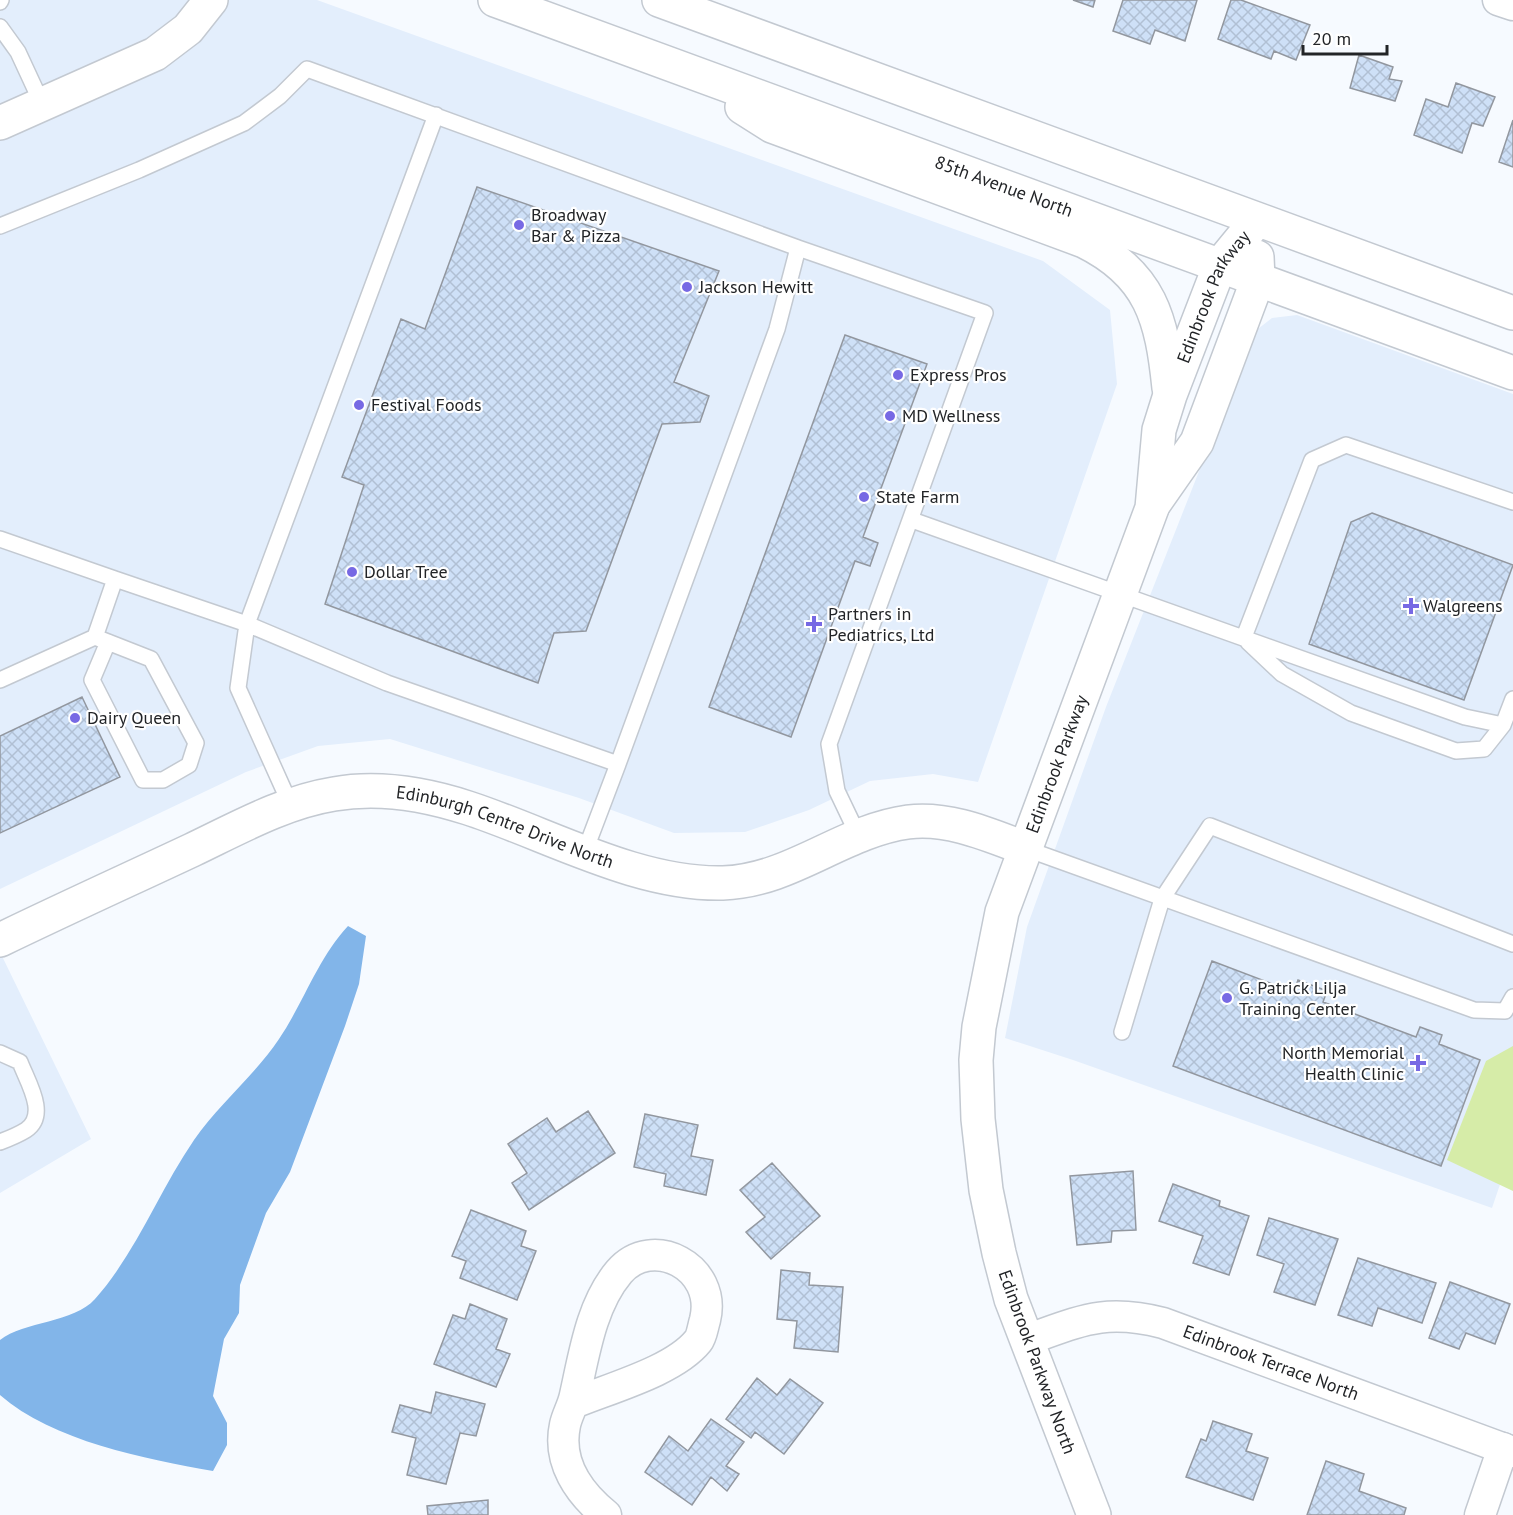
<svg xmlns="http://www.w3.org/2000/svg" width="1513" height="1515" font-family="'PT Sans',sans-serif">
<defs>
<pattern id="building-cross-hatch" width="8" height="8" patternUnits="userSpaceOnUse" patternTransform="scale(1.5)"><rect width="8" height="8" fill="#cee0f7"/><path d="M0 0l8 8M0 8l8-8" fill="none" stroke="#b1c0d4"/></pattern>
</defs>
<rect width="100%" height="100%" fill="#f6faff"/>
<path fill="#e3eefc" d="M 0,0 L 317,0 L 1043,261 L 1110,310 L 1117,384 L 978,782 L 933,774 L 870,781 L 809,810 L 745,832 L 674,833 L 579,798 L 390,739 L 318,746 L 246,772 L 0,889 Z
M 1297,315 L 1513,394 L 1513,1146 L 1492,1208 L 1073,1060 L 1005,1038 L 1027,927 L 1106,707 L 1254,332 L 1272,318 Z
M 0,952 L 91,1139 L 0,1193 Z"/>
<path fill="#d6eca8" d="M 1513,1046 L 1513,1191 L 1447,1160 L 1486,1061 Z"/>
<path fill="#82b5e9" d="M 348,926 L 366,936 L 359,984 L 345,1026 L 290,1172 L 266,1213 L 240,1285 L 239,1313 L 224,1339 L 213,1396 L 227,1423 L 227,1445 L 213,1471 C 146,1459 52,1441 0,1395 L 0,1340 C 24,1321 74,1323 95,1299 C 136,1253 159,1191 194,1140 C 219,1104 255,1075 279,1039 C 304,1002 318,958 348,926 Z"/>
<path fill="url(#building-cross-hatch)" stroke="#92979f" stroke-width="1.5" d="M 1073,0 L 1095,0 L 1093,7 Z
M 1123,0 L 1197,0 L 1185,41 L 1155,30 L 1150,44 L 1113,31 Z
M 1231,0 L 1241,0 L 1310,25 L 1296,60 L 1274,51 L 1271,59 L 1218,39 Z
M 1359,55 L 1393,67 L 1389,79 L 1402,81 L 1395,101 L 1350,88 Z
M 1456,83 L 1495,97 L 1483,126 L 1472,123 L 1462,153 L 1414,135 L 1426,99 L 1448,107 Z
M 1513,120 L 1513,167 L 1499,162 Z
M 477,187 L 719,271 L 674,382 L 709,396 L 700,422 L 662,424 L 586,631 L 554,633 L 538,683 L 325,604 L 364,485 L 342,477 L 401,319 L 425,329 Z
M 845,335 L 927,364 L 863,537 L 878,543 L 870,566 L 855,561 L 791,737 L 709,707 Z
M 1372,513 L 1513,565 L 1464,700 L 1309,644 L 1351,522 Z
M 82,697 L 120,777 L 0,833 L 0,736 Z
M 1212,961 L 1294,992 L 1298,980 L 1327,991 L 1323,1002 L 1416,1037 L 1420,1027 L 1442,1035 L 1439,1044 L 1480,1060 L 1441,1166 L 1173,1066 Z
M 588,1111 L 615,1153 L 529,1210 L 512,1183 L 527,1173 L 508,1144 L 547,1118 L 556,1132 Z
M 645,1114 L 698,1125 L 691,1156 L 713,1160 L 706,1195 L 664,1186 L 666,1174 L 634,1167 Z
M 772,1163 L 820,1216 L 771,1259 L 746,1232 L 765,1217 L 740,1190 Z
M 1133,1171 L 1136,1230 L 1112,1231 L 1111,1242 L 1077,1245 L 1070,1176 Z
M 1173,1184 L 1220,1201 L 1219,1206 L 1249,1216 L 1229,1275 L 1193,1263 L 1203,1236 L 1159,1221 Z
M 471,1210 L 526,1231 L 521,1246 L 536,1251 L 517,1300 L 460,1278 L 466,1261 L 452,1256 Z
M 1269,1218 L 1338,1239 L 1315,1305 L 1274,1292 L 1284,1264 L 1257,1255 Z
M 1358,1258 L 1436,1283 L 1422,1323 L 1378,1308 L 1372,1326 L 1338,1315 Z
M 781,1270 L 810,1273 L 809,1285 L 843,1287 L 838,1352 L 794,1348 L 797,1321 L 777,1319 Z
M 1450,1282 L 1510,1304 L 1495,1344 L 1466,1333 L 1459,1349 L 1429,1338 Z
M 470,1304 L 507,1319 L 496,1349 L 510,1354 L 496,1387 L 434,1364 L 453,1315 L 465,1319 Z
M 757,1378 L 777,1395 L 790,1379 L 823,1403 L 784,1454 L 755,1432 L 751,1438 L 726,1419 Z
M 436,1392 L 485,1404 L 476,1436 L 460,1433 L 446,1484 L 407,1475 L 416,1438 L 392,1432 L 400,1405 L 431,1413 Z
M 711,1419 L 744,1442 L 726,1466 L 739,1474 L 727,1491 L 711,1477 L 692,1505 L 645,1472 L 669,1436 L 688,1451 Z
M 1213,1421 L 1252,1434 L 1246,1451 L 1268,1458 L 1253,1500 L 1186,1477 L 1201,1439 L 1206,1441 Z
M 1326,1461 L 1364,1474 L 1359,1491 L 1406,1508 L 1404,1515 L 1307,1515 Z
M 488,1500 L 488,1515 L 428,1515 L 427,1506 Z"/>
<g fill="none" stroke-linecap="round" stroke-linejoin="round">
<g stroke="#c3c9d1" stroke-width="18">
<path id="lane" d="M 0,2 L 1,0
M 0,27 L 18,52 L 43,106
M 436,115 L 247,624 L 387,683 L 618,764 L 585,851
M 0,226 L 139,170 L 244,123 L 280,96 L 307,69 L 798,248 L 777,329 L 618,764
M 798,248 L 985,313 L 829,744 L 837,791 L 858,835
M 912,520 L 1465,717 L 1503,725
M 0,539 L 115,579
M 95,637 L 151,659 L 196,743 L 189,765 L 163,780 L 143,780 L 92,680 L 108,642
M 1244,637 L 1312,460 L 1346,445 L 1513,502
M 1248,642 L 1282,674 L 1351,713 L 1456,751 L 1484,749 L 1503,725 L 1513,699
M 0,680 L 95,637 L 115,579 L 247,624 L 238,688 L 291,806
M 1024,848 L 1474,1010 L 1505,1011 L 1513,997
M 1122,1032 L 1162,899 L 1210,826 L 1513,944
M 0,1053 L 20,1062 C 27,1081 49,1115 26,1130 C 18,1135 8,1139 0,1142"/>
</g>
<g stroke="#c3c9d1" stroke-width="33">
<g id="street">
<path d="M 1498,0 L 1513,5"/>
<path id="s1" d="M 1026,1340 C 1081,1321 1104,1308 1163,1323 L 1513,1452"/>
<path d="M 574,1403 C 610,1388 674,1371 698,1341 C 702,1336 703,1326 705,1320 C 718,1267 652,1233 619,1272 C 591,1305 584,1355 575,1395 C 573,1406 567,1415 565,1425 C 557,1462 579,1493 606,1515"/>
<path d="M 1480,1515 L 1503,1448"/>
</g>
</g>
<g stroke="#c3c9d1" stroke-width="36">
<g id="secondary">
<path id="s2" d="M 495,0 L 1513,373"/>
<path d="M 659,0 L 1513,313"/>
<path d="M 742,107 L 772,126 L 1084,241 C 1151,274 1162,319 1169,388"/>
<path d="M 0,123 L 155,54 L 188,29 L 211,0"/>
<path d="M 1153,505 L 1197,442 L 1258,279 L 1257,257"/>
<path id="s3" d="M 0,940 C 64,909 128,880 192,850 C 238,828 284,802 334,794 C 379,786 425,794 468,808 C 548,834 637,885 723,883 C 791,881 842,831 908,822 C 948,817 987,834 1024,848"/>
<path id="s4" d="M 1094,1515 L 1011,1299 L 999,1253 L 986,1190 L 978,1119 L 976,1060 L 979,1027 L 1002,912 L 1152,508 L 1159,430 L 1170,395 L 1220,265 L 1257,220"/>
</g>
</g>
<use href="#lane" stroke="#fff" stroke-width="15"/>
<use href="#street" stroke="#fff" stroke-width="30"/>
<use href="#secondary" stroke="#fff" stroke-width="33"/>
</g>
<g fill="#7769e4" stroke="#fff" stroke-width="2">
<circle cx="519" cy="225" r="6"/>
<circle cx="687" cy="287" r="6"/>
<circle cx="898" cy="375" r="6"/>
<circle cx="359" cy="405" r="6"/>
<circle cx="890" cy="416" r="6"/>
<circle cx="864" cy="497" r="6"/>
<circle cx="352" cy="572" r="6"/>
<path d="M1408 597h6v6h6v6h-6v6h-6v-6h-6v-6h6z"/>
<path d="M811 615h6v6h6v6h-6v6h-6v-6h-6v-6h6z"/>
<circle cx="75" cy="718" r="6"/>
<circle cx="1227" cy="998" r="6"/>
<path d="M1415 1054h6v6h6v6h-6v6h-6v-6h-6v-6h6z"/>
</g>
<g text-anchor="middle" stroke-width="4.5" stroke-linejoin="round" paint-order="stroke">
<g font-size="18" fill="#222427" stroke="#fff">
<text dy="6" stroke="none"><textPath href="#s2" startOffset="542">85th Avenue North</textPath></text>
<text dy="6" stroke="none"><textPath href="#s4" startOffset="1278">Edinbrook Parkway</textPath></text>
<text dy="6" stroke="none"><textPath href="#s4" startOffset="782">Edinbrook Parkway</textPath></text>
<text dy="6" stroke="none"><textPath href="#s3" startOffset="542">Edinburgh Centre Drive North</textPath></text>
<text transform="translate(1037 1362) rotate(70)" y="6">Edinbrook Parkway North</text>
<text dy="6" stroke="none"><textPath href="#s1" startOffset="256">Edinbrook Terrace North</textPath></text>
</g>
<g font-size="18" fill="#222427" stroke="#fff" text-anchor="start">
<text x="531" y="221">Broadway<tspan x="531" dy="21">Bar &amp; Pizza</tspan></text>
<text x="699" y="293">Jackson Hewitt</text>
<text x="910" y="381">Express Pros</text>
<text x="371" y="411">Festival Foods</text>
<text x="902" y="422">MD Wellness</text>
<text x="876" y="503">State Farm</text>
<text x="364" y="578">Dollar Tree</text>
<text x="1423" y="612">Walgreens</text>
<text x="828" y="620">Partners in<tspan x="828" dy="21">Pediatrics, Ltd</tspan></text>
<text x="87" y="724">Dairy Queen</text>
<text x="1239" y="994">G. Patrick Lilja<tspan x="1239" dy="21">Training Center</tspan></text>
<text x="1404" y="1059" text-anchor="end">North Memorial<tspan x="1404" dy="21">Health Clinic</tspan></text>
</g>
</g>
<path d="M1303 45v9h84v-9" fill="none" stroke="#222427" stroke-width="3"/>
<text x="1312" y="45" font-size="18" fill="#222427" stroke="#ffffff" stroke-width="4.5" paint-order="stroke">20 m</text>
</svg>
